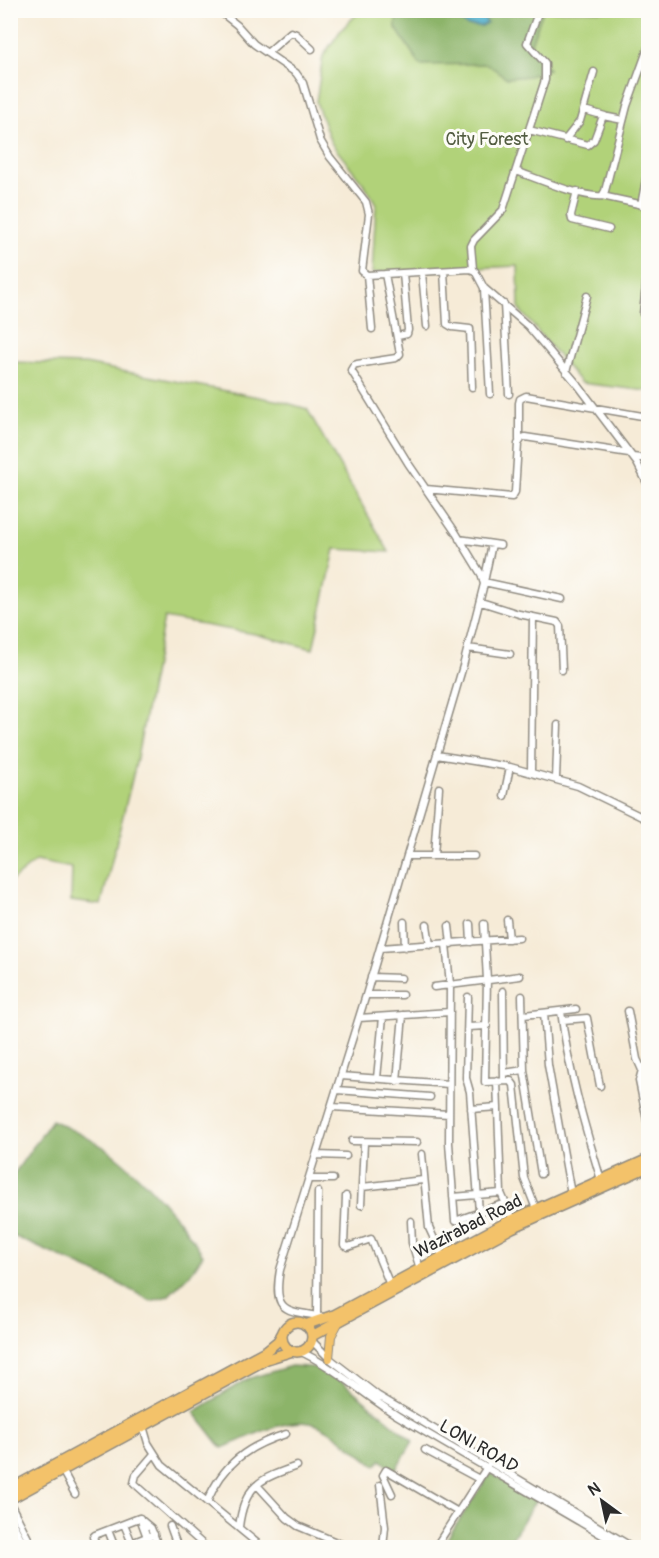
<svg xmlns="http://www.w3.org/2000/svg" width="659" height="1558" font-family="Pangolin,sans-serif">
<rect width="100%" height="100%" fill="#fdfcf7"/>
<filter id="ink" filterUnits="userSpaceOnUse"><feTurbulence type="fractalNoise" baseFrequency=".0167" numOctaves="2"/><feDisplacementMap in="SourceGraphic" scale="12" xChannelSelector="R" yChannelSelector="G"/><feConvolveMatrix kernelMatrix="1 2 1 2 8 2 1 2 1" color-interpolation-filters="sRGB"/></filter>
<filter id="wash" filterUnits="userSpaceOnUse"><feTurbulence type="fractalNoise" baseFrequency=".008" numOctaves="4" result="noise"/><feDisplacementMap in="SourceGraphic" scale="24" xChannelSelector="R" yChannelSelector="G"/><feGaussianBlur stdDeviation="1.35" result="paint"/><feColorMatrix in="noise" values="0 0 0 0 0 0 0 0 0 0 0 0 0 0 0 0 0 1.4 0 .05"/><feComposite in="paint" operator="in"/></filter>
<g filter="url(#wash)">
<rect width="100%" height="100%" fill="#f6ebd7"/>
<path fill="#b1d279" stroke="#6e7e52" stroke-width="1.5" d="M 360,11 L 648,11 L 648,391 L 581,383 L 519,309 L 518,266 L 372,273 L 376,204 L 366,187 L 331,143 L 316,102 L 323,56 L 341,30 Z
M 11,362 L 85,364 L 280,401 L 307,409 L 389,552 L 335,549 L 313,649 L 255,634 L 164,618 L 136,763 L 101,905 L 71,901 L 72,868 L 36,861 L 11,881 Z"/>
<path fill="#8cb469" stroke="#5c704a" stroke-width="1.5" d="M 403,11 L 543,11 L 529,49 L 549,69 L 529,76 L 507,78 L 487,64 L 420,65 L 396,28 L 396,21 Z
M 52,1120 C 71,1130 93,1139 109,1151 C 143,1177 181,1219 203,1255 L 191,1273 L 168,1296 L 151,1301 L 116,1282 L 11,1235 L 11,1178 Z
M 291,1366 L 326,1368 L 413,1441 L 395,1471 L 381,1460 L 376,1466 C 359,1454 329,1426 310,1423 C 284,1418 246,1439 222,1448 L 194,1412 L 247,1379 Z
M 490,1473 L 537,1498 L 507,1547 L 441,1548 Z"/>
<path fill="#4badca" stroke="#3b6c7a" stroke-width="1.5" d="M 445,11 L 470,11 L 478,17 L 484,18 L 487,23 L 482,26 L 467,26 C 462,19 451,20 445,11 Z"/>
</g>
<g filter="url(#ink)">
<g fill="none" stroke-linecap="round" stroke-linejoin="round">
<g stroke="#908b81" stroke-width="9">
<path id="minor" d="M 218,10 L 237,25 L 254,44 L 296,73 L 303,83 L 320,140 L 330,157 L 366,202 L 369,214 L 362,271 L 367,275 L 385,274 L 400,354 L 396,358 L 357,364 L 354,365 L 351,370 L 408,463 L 456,533 L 481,574 L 484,584 L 463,666 L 366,995 L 280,1270 C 272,1315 288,1310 324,1317
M 267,53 L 291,32 L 296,34 L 312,49
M 584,110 L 605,116
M 529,130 L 588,145 L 594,140 L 603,116 L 623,120
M 565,140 L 580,121 L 594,72
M 516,171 C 536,178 582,198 602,196 L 605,191 L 627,106 L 648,48
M 577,191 L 571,215 L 572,220 L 609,229
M 602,196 L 648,206
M 641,205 L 648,169
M 473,269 L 471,246 L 474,240 L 503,210 L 545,80 L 545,63 L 527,43 L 539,10
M 444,271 L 447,324 L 452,327 L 470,329 L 472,387
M 422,273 L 427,326
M 385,274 L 470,269 L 475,271 L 484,288 L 528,326 L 578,385 L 637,463 L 648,485
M 367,275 L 372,329
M 484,289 L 490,394
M 504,304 L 509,394
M 643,314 L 648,266
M 398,336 L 407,334 L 408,330 L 403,273
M 566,372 L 587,296
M 519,440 L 519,403 L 520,399 L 526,396 L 648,417
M 633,457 L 648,459
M 426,489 L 512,497 L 515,492 L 518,444 L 522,438 L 525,437 L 629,453
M 459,539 L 500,545
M 492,544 L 484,582 L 562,599
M 481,602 L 519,614 L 557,622 L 560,626 L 562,670
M 468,648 L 510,654
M 437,755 L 510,767 L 578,786 L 648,820
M 531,772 L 533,617
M 556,779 L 558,725
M 504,796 L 510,767
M 407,856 L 474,856
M 434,856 L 439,788
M 507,920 L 509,939
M 404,922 L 405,947
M 470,924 L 471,942
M 484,924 L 487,980 L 485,1082 L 511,1081 L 514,1085 L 524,1178 L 536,1209
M 427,925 L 430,945
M 449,926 L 451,944
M 446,944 L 450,984 L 449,1143 L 455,1221 L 505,1203
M 380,948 L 519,938
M 371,977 L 401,978
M 434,987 L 520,976
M 503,991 L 504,1081
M 366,995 L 402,995
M 522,996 L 524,1070 L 541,1174
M 468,997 L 466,1078 L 470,1092 L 479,1212
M 561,1011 C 568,1069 584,1124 601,1180
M 628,1011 L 637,1059 L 642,1070 L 639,1081 L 648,1125
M 544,1013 L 548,1065 L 571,1194
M 524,1015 L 576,1009
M 359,1018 L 450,1012
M 563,1020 L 587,1018 L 600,1086
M 468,1027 L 487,1026
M 504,1073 L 524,1070
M 341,1076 L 449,1084
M 377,1078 L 383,1017
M 397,1081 L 403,1015
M 497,1081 L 501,1193 L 513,1220
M 337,1090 L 430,1097
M 332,1107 L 449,1114
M 471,1109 L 498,1107
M 352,1141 L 417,1142
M 422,1154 L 429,1228 L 443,1258
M 317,1155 L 346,1156
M 309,1179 L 333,1179
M 362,1187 L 423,1180
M 346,1196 L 344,1245 L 348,1247 L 371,1239 L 390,1285
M 453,1197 L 501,1193
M 361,1205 L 364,1143
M 411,1221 L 412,1243 L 420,1269
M 317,1316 L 318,1192
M 311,1340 L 329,1358 L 377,1395 L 634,1548
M 299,1351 C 335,1367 365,1396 398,1416 C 473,1461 549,1503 624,1548
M 143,1426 L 148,1443 L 162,1465 L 263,1548
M 425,1450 L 479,1479
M 154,1454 L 136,1475 L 134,1483 L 207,1548
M 62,1470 L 75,1494
M 257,1485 L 287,1518 L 298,1526 L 348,1547
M 380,1485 L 385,1527 L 383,1548
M 392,1494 L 383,1475 L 386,1470 L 458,1512
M 207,1502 C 223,1464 247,1446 286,1434
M 10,1503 L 33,1548
M 10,1518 L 26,1548
M 140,1518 L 151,1548
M 124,1524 L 134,1548
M 170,1526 L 178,1548
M 239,1527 C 244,1485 260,1479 297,1466
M 108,1530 L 115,1548
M 97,1548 L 93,1537 L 95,1535 L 139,1518 L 151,1528 L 159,1548
M 119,1548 L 154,1534
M 435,1548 L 487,1467"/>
</g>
<g stroke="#908b81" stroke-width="10">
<path id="major" d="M 329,1358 L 331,1336 L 338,1323"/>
</g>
<g stroke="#908b81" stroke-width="12">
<path id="highway" d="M282 1337a15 15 0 1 1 30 0a15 15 0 1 1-30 0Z
M 305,1325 L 334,1315 L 507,1222 L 648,1159
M 312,1336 L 512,1228 L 648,1167
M 10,1489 L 267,1350 L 278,1341 L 283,1332
M 10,1499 L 267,1359 L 293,1351"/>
</g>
<use href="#minor" stroke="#fff" stroke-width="6"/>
<use href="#major" stroke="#f3c26a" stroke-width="8"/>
<use href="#highway" stroke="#f3c26a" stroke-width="9"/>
</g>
</g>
<g text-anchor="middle" stroke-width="6" stroke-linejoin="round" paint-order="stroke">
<g font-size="18" fill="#535d42" stroke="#fdfcf7">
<text x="487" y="145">City Forest</text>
</g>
<g font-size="18" fill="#2b2b2b" stroke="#fdfcf7">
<text transform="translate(468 1226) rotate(-27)" y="6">Wazirabad Road</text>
<text transform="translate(479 1446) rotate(30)" y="6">LONI ROAD</text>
</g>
</g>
<rect width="659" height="1558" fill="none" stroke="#fdfcf7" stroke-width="36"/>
<g transform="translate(602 1501) rotate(327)" stroke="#fdfcf7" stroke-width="4.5" paint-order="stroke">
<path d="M0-4.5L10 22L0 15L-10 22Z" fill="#2b2b2b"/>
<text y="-9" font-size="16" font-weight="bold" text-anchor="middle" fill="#2b2b2b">N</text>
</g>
</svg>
